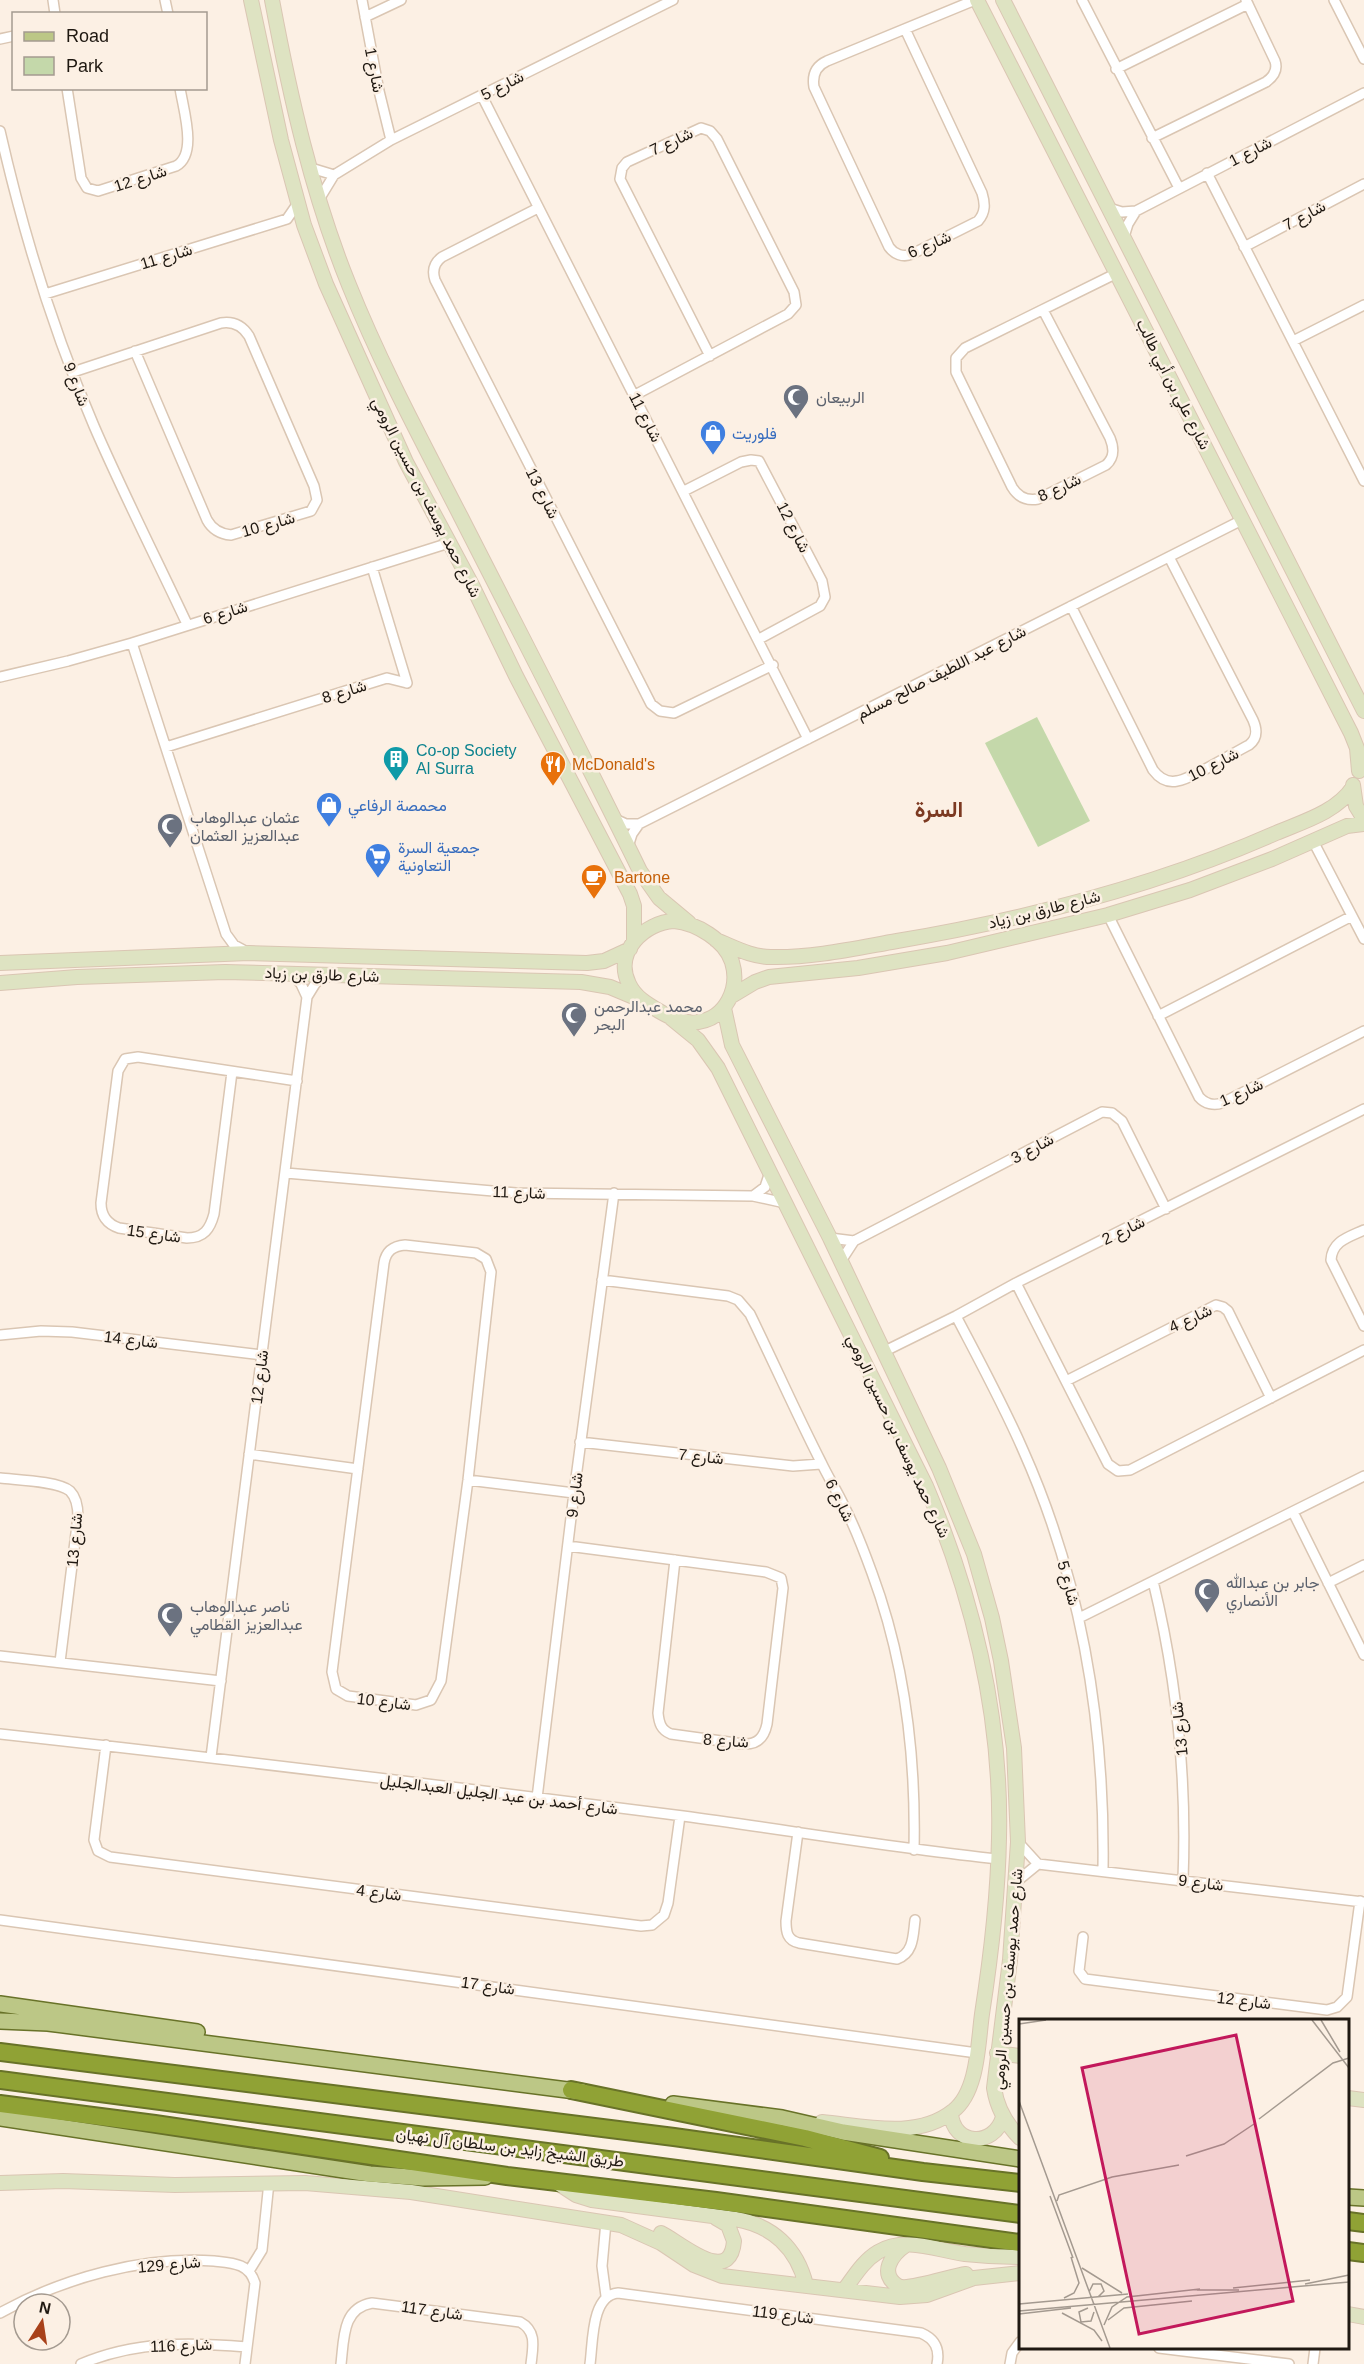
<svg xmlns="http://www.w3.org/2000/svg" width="1364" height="2364" font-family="Helvetica,Vazirmatn,sans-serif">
<rect width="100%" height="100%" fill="#fcf0e4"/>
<path fill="#c4d8aa" d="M 1037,717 L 1090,821 L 1038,847 L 985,743 Z"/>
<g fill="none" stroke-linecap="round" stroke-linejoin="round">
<g stroke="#dac6b3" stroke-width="12">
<path id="street" d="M 53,0 L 55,14
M 165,0 L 168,14
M 362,0 L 379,91 L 391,140
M 1082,0 L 1179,188
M 1334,0 L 1364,59
M 365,17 L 401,0
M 905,29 L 982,193 C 985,203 986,212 978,221 L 912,254 C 903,258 894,254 889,247 L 814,87 C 812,75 816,66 827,61 L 975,0
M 0,39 L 14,36
M 1116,69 L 1248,4
M 67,88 L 81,178 L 87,188 L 98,191 L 176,166 C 198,154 183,109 180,88
M 482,96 L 808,739
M 0,131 C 23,232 53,331 94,426 C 123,493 156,558 187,624
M 1152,138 L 1266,82 C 1273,77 1278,70 1275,61 L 1246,0
M 311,168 L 334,175
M 1207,173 L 1364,481
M 320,198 L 334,175 L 391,140 L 673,0
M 538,208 L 442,257 C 434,263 432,271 435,280 L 651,704 L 660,711 L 674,713 L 773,665
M 1109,208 L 1122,212 L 1136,211 L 1364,93
M 1124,237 L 1128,224 L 1136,211
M 1244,247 L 1364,184
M 45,294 L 287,219 L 298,203
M 1043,310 L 1110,438 C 1114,448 1115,457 1106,465 L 1038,499 C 1027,501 1018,497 1012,487 L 956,372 L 956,358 L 965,348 L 1117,273
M 1293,341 L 1364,305
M 73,372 L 221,323 C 233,321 242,325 249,336 L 314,486 L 317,500 L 311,511 L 231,535 C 220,534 212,529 207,520 L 135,351
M 635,395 L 788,314 L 796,305 L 794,292 L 717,139 L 710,131 L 701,128 L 627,162 L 622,168 L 620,179 L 710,356
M 684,491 L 741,462 L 751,460 L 759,461 L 822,581 L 825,597 L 820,606 L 759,639
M 372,567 L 407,683
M 1071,606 L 1153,770 C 1159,778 1167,783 1177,781 C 1192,779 1233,753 1249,745 C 1258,738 1257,729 1253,720 L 1169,557
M 132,643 L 226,934 L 234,945 L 247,952
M 0,677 L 68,661 L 132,643 L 449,543
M 166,747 L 387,678 L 407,683
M 615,819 L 626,824 L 639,824 L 1242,520
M 1313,841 L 1364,939
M 628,847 L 632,834 L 639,824
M 1108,915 L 1199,1097 C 1205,1104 1214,1106 1222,1103 L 1364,1031
M 292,974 L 301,984 L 307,997
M 1158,1016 L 1352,916
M 232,1072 L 214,1214 C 210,1229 204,1238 187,1238 L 119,1228 C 107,1224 101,1216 101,1203 L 118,1071 L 125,1059 L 138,1057 L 297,1081
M 286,1173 L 516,1193 L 753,1196 L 785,1203
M 753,1196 L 765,1187 L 770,1172
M 1364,1230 C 1349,1237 1332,1241 1331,1260 L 1364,1326
M 830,1238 L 854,1241
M 405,1245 L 476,1253 L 486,1259 L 491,1272 L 468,1480 L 441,1681 L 431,1700 L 416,1705 L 348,1696 L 336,1689 L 332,1672 L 384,1263 C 386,1251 393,1246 405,1245 Z
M 841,1261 L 854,1241 L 1102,1112 L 1112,1113 L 1122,1121 L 1166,1209
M 602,1280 L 728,1296 L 738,1300 L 750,1314 C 774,1363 796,1413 821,1462 C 828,1477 837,1491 844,1506 C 855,1527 864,1551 872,1573 C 905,1662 916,1756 914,1850
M 1016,1283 L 1108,1464 L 1118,1471 L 1130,1470 L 1364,1350
M 956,1316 C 979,1360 1003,1404 1023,1450 C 1082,1582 1105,1726 1103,1870
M 0,1335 L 41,1331 L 72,1332 L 262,1355
M 883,1352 L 956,1316 L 1016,1283 L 1364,1109
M 1066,1381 L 1216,1305 L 1223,1307 L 1228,1311 L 1271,1398
M 580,1442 L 793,1466 L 821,1464
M 249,1454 L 358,1469
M 0,1478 C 16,1480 58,1481 70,1491 C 77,1498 78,1508 78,1517 L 60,1662
M 468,1480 L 574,1493
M 1293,1512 L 1364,1655
M 568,1546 L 766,1572 L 781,1578 L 783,1588 L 767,1724 C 764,1738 757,1745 743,1744 L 671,1734 C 661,1730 659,1723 658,1713 L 675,1560
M 1153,1581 C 1177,1680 1187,1778 1183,1879
M 1328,1583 L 1364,1565
M 1079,1618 L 1364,1476
M 0,1656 L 221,1681
M 0,1734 C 228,1759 455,1787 683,1816 C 788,1830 893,1848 998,1859
M 106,1745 L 94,1840 L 98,1851 L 110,1857 L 641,1926 L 652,1925 L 664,1915 L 668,1903 L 680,1816
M 211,1757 L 307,997 L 315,984 L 325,974
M 537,1798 L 574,1493 L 614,1193
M 798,1832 L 786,1921 C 786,1932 787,1940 799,1943 L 897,1959 C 914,1953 913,1935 915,1920
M 1018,1842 L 1038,1864
M 1038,1864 L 1363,1902
M 1016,1882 L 1038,1864
M 0,1920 L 977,2053
M 1083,1937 L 1079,1971 L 1085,1979 L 1327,2010 L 1337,2007 L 1347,1997 L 1360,1901
M 606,2222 L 602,2266 L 606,2296
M 249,2271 L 262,2250 L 269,2182
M 0,2313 C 63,2278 142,2256 214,2261 C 232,2263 249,2263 255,2283 L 245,2364
M 1159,2348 L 1289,2364
M 81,2364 C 135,2341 189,2342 247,2347
M 341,2364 C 344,2339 342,2308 372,2303 L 520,2322 C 537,2331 533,2347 531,2364
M 590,2364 C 593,2343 591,2295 618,2293 L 921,2333 C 935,2339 940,2349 937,2364
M 1010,2364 L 1012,2353 L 1020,2342
M 1313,2364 L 1315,2348"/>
</g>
<g stroke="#dac6b3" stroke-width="16">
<path id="secondary" d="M 251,0 L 281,140 L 304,225 L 326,284 L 406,462 L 472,585 L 516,676 L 630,894 L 634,906 L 634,941
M 272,0 C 290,96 312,194 349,285 C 381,365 422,441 461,517 C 521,635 582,752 640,871 L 659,898 L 689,923
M 977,0 L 1351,733 L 1357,748 L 1359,771
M 1003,0 L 1364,711
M 1353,785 L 1356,806 L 1364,819
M 674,921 C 696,923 725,940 732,962 C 740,988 726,1018 698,1022 C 683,1024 671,1018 659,1011 C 647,1004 635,997 629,984 C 613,952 645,922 674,921 Z
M 716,940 C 734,947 751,957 771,957 C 813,958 857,948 897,941 C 1027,919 1156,886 1276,833 C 1302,822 1337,812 1353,787
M 0,963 L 249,953 L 587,963 L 604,961 L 630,949
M 0,983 L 77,977 L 225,972 L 581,982 L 610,987 L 641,1000
M 730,997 L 755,982 L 769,977 L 858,968 L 947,953 L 1108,915 L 1190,890 L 1272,859 L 1347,826 L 1364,824
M 724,1008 L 732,1045 L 830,1238 L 939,1468 L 974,1554 L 992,1618 L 1001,1661 L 1014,1748 L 1018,1842 L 1010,1960 L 994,2088 C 997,2108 1006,2124 1020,2138
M 671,1018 L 698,1040 L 718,1068 L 926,1486 C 973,1597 1002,1717 999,1838 C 998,1897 991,1956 982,2014 C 978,2043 978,2092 953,2111 C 917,2140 864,2126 822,2122
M 997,2053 L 1020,2056
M 1348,2098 L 1364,2100
M 951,2113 C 953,2146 994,2148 1003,2117
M 556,2182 L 576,2195 L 592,2200 L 735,2219 C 772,2225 797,2248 806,2285
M 0,2183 L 63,2181 L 175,2185 L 305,2183 L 411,2192 L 621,2225 L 661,2243 L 694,2265 L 722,2276 L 900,2297 L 927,2295 L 974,2278 L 1020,2273
M 661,2233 C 680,2242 730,2288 734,2241 L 728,2225 L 716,2218
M 906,2245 C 892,2254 878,2274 898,2286 C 908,2291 951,2276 966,2274
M 844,2290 C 854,2277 863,2261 878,2252 C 905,2236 936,2250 965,2254 C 983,2256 1002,2257 1020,2257
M 1348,2314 L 1364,2317"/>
</g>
<g stroke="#687228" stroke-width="18">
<path id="primary" d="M 0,2004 L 197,2032
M 0,2021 L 48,2023 L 583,2092
M 673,2104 L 782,2118 L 843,2132 L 1020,2159
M 0,2118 L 370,2174 L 423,2178 L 485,2177
M 1348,2197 L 1364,2198"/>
</g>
<g stroke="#687228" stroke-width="20">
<path id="highway" d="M 0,2052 L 674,2137 L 923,2172 L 1020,2183
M 0,2080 L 1020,2214
M 571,2090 L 805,2138 L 880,2158
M 0,2104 L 155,2124 L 507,2176 L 716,2201 L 1020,2243
M 1348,2221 L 1364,2223
M 1348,2251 L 1364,2253"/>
</g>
<use href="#street" stroke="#fff" stroke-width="9"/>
<use href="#secondary" stroke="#dee3c2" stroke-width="14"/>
<use href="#primary" stroke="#bcc786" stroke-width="15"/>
<use href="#highway" stroke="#90a235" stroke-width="16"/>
</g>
<defs>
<g id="mosque-pin" transform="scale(1.35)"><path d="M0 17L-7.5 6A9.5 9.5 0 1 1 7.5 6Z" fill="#6b7280" stroke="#fcf0e4"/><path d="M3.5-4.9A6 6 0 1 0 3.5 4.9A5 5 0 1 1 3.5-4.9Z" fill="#fff"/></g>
<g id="shop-pin" transform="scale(1.35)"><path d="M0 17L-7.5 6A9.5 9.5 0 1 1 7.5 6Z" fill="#3f7fe0" stroke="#fcf0e4"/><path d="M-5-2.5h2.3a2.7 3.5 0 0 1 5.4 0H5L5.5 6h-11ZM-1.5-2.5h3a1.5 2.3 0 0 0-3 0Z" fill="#fff"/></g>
<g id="building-pin" transform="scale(1.35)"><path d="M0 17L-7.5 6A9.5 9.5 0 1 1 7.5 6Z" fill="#0f9aa8" stroke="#fcf0e4"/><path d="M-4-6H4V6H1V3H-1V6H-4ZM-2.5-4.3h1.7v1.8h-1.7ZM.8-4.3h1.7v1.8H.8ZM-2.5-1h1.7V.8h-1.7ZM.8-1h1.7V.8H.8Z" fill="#fff"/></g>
<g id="restaurant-pin" transform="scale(1.35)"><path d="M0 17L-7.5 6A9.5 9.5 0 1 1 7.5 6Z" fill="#e8710a" stroke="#fcf0e4"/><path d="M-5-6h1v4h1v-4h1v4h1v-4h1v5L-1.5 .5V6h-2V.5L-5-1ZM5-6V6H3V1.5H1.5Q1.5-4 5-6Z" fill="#fff"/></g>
<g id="supermarket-pin" transform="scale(1.35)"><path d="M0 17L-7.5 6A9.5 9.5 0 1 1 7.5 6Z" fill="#3f7fe0" stroke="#fcf0e4"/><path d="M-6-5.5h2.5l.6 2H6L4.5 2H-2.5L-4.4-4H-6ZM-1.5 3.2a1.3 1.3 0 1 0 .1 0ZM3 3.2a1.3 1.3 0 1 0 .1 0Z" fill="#fff"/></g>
<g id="cafe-pin" transform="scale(1.35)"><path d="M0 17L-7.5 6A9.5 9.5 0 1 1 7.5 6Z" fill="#e8710a" stroke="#fcf0e4"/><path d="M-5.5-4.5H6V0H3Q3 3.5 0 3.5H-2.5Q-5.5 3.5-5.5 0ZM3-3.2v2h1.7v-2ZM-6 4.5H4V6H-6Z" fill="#fff"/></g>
</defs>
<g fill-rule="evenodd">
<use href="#mosque-pin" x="796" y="397"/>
<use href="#shop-pin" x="713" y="433"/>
<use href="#building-pin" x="396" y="759"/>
<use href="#restaurant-pin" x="553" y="764"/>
<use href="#shop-pin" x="329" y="805"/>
<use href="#mosque-pin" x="170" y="826"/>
<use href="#supermarket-pin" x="378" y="856"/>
<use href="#cafe-pin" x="594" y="877"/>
<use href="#mosque-pin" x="574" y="1015"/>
<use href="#mosque-pin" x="1207" y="1591"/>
<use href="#mosque-pin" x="170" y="1615"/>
</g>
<g text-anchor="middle" stroke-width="5" stroke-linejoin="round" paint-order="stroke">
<g font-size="16" fill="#1f1811" stroke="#fcf0e4">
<text transform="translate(375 70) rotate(79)" y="6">شارع 1</text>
<text transform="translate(502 85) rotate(-27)" y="6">شارع 5</text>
<text transform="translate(671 141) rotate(-25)" y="6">شارع 7</text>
<text transform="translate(1250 151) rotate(-27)" y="6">شارع 1</text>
<text transform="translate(140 178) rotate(-18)" y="6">شارع 12</text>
<text transform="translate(1304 215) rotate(-28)" y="6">شارع 7</text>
<text transform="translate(929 244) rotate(-23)" y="6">شارع 6</text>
<text transform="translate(166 256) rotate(-17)" y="6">شارع 11</text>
<text transform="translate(77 384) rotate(69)" y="6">شارع 9</text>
<text transform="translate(1174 384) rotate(63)" y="6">شارع علي بن أبي طالب</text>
<text transform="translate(646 417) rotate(63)" y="6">شارع 11</text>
<text transform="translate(1059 487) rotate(-25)" y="6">شارع 8</text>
<text transform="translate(543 493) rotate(63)" y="6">شارع 13</text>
<text transform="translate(427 497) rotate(63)" y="6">شارع حمد يوسف بن حسين الرومي</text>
<text transform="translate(268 524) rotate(-16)" y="6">شارع 10</text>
<text transform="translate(794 527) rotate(63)" y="6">شارع 12</text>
<text transform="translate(225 612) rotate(-17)" y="6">شارع 6</text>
<text transform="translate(941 672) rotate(-27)" y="6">شارع عبد اللطيف صالح مسلم</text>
<text transform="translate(344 691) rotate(-17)" y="6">شارع 8</text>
<text transform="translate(1213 764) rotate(-27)" y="6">شارع 10</text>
<text transform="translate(1044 909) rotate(-14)" y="6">شارع طارق بن زياد</text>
<text transform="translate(322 974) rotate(2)" y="6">شارع طارق بن زياد</text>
<text transform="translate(1241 1092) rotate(-24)" y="6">شارع 1</text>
<text transform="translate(1032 1148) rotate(-28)" y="6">شارع 3</text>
<text transform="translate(519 1192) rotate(2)" y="6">شارع 11</text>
<text transform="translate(1123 1230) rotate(-26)" y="6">شارع 2</text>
<text transform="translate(154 1233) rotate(8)" y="6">شارع 15</text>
<text transform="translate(1190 1318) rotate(-25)" y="6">شارع 4</text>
<text transform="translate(131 1339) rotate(7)" y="6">شارع 14</text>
<text transform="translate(259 1377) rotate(-83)" y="6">شارع 12</text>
<text transform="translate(899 1436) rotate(65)" y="6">شارع حمد يوسف بن حسين الرومي</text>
<text transform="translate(701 1456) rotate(6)" y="6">شارع 7</text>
<text transform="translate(574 1495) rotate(-83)" y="6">شارع 9</text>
<text transform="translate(840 1500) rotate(64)" y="6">شارع 6</text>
<text transform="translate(74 1540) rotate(-85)" y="6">شارع 13</text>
<text transform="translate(1069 1583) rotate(75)" y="6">شارع 5</text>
<text transform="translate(384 1701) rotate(7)" y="6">شارع 10</text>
<text transform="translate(1179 1729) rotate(-96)" y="6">شارع 13</text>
<text transform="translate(726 1740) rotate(4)" y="6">شارع 8</text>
<text transform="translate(499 1794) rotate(7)" y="6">شارع أحمد بن عبد الجليل العبدالجليل</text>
<text transform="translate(1201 1882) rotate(7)" y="6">شارع 9</text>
<text transform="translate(379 1892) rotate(7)" y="6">شارع 4</text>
<text transform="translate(1007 1979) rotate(-85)" y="6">شارع حمد يوسف بن حسين الرومي</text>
<text transform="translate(488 1985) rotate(8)" y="6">شارع 17</text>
<text transform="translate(1244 2000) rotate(7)" y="6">شارع 12</text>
<text transform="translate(510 2147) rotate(7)" y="6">طريق الشيخ زايد بن سلطان آل نهيان</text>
<text transform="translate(169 2264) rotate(-5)" y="6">شارع 129</text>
<text transform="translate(432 2310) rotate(8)" y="6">شارع 117</text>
<text transform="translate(783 2314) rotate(7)" y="6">شارع 119</text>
<text transform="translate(181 2345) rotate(-2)" y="6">شارع 116</text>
</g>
<g font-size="16" fill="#5b616d" stroke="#fcf0e4" text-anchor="start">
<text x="816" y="403">الربيعان</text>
<text x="190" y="823">عثمان عبدالوهاب<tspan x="190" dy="18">عبدالعزيز العثمان</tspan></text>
<text x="594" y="1012">محمد عبدالرحمن<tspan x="594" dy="18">البحر</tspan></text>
<text x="1226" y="1588">جابر بن عبدالله<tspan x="1226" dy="18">الأنصاري</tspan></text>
<text x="190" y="1612">ناصر عبدالوهاب<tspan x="190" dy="18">عبدالعزيز القطامي</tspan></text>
</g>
<g font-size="16" fill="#366cbe" stroke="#fcf0e4" text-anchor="start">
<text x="732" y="439">فلوريت</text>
<text x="348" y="811">محمصة الرفاعي</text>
<text x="398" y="853">جمعية السرة<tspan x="398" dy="18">التعاونية</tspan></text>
</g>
<g font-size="16" fill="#0d838f" stroke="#fcf0e4" text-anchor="start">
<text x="416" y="756">Co-op Society<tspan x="416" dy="18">Al Surra</tspan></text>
</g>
<g font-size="16" fill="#c56008" stroke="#fcf0e4" text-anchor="start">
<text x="572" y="770">McDonald's</text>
<text x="614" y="883">Bartone</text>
</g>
<g font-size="22" font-weight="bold" fill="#7c3921" stroke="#fcf0e4">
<text x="939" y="817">السرة</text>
</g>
</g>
<g transform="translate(1019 2019)">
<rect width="330" height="330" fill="#fcf0e4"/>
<path fill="none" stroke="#a49a90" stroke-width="1.5" d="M 293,1 L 330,49M 302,1 L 321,33M 0,5 L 27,1M 0,82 L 91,329M 240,100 L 314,44 L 330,39M 167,137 L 205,125 L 235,105M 31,177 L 54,239M 38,182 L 40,176 L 93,158 L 160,146M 63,249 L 103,274M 286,265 L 330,256M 214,269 L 291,261M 178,271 L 220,271M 70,273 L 74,265 L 82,265 L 85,272 L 79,278M 45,279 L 55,274 L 60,264 L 52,238M 0,285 L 109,275M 69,289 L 60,293 L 62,303 L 72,302 L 75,293M 0,292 L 330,263M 43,294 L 75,311 L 83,322M 0,295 L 52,289M 89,301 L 105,289 L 173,282M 85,306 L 93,288 L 108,278 L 181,270"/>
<path fill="#c2185b" fill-opacity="0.15" stroke="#c2185b" stroke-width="3" d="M 217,16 L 274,282 L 120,315 L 63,49 Z"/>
<rect width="330" height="330" fill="none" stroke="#1f1811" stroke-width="3"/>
</g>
<rect x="12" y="12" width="195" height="78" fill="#fcf0e4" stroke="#a49a90" stroke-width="1.5"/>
<rect x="24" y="32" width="30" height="9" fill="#bcc786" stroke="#a49a90" stroke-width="1.5"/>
<text x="66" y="42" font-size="18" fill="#1f1811">Road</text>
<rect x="24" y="57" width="30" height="18" fill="#c4d8aa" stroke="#a49a90" stroke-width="1.5"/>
<text x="66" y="72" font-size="18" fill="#1f1811">Park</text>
<g transform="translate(42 2322) rotate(12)"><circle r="28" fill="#fcf0e4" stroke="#a49a90" stroke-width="1.5"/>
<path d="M0-4.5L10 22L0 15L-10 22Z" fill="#a8411a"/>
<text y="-9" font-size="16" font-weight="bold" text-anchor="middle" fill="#1f1811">N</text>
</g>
</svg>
